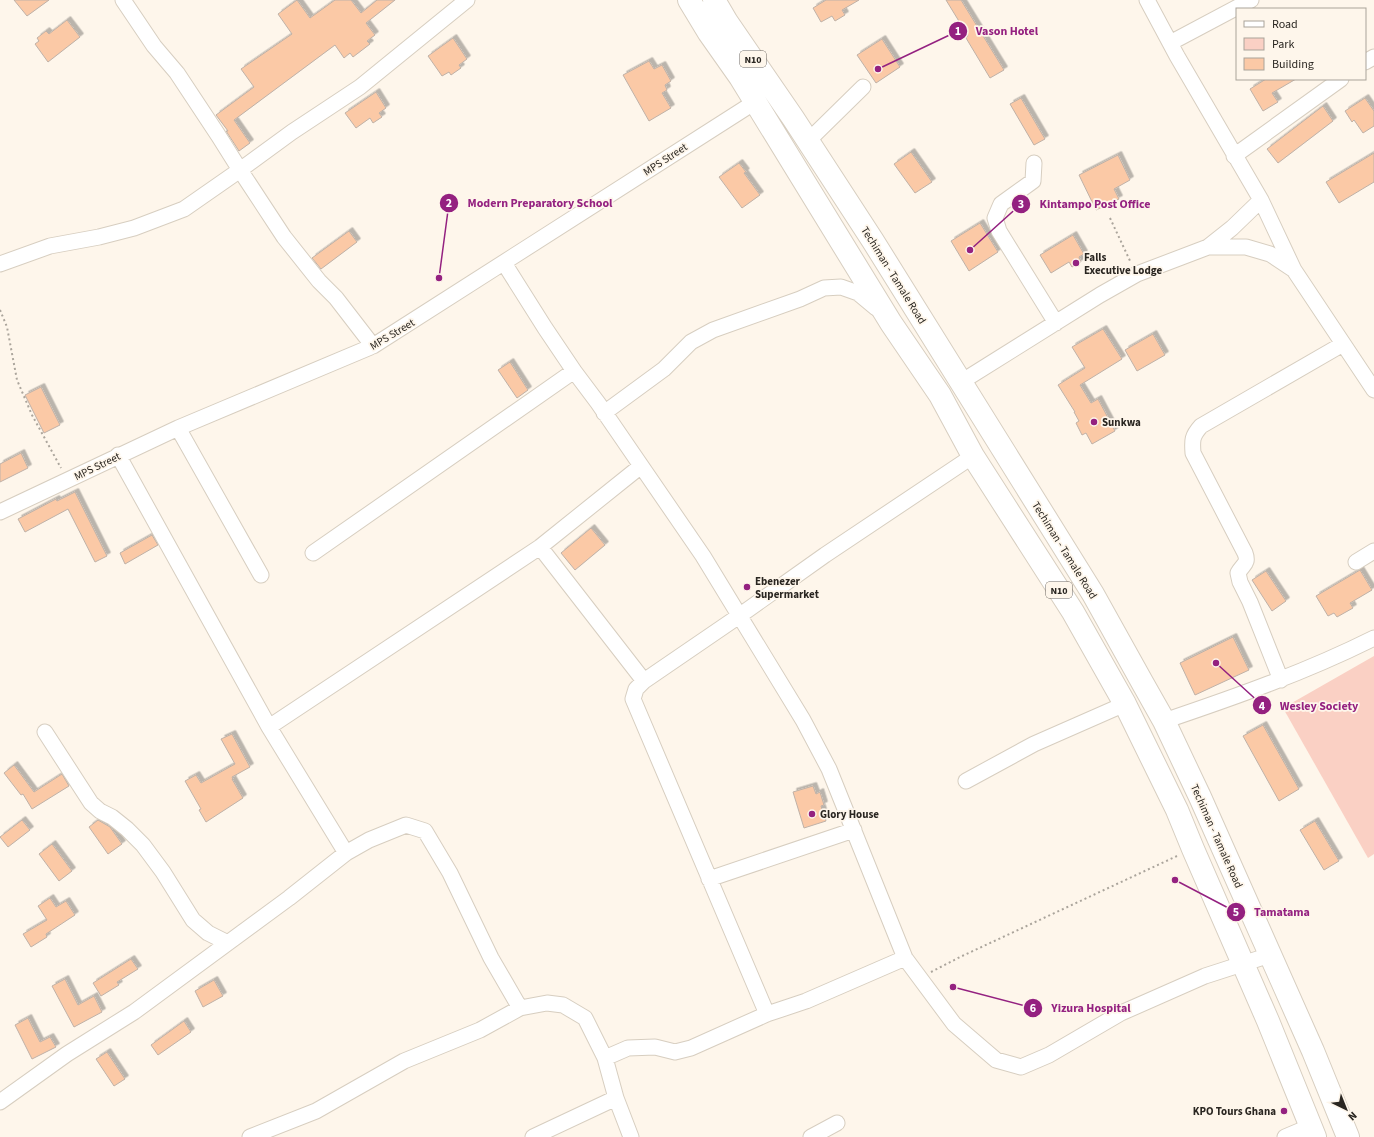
<svg xmlns="http://www.w3.org/2000/svg" width="1374" height="1137" font-family="'Source Sans 3',sans-serif">
<defs>
<filter id="shadow"><feDropShadow dx="3.5" dy="-3.5" stdDeviation="0" flood-color="#0004"/></filter>
</defs>
<rect width="100%" height="100%" fill="#fef6eb"/>
<path fill="#fad0c4" d="M 1374,656 L 1374,854 L 1368,858 L 1283,708 Z"/>
<path fill="#fbc9a6" stroke="#bfb1a7" filter="url(#shadow)" d="M 14,0 L 49,0 L 27,16 Z
M 297,0 L 310,18 L 335,0 L 351,0 L 361,13 L 377,0 L 395,0 L 366,23 L 375,35 L 367,41 L 370,44 L 353,57 L 350,53 L 344,58 L 335,45 L 234,120 L 250,143 L 239,151 L 226,131 L 228,131 L 216,115 L 254,87 L 241,69 L 292,34 L 278,14 Z
M 826,0 L 859,0 L 842,10 L 845,15 L 835,21 L 832,16 L 821,22 L 813,8 Z
M 946,0 L 961,0 L 1004,70 L 990,78 L 966,38 L 968,36 Z
M 67,20 L 80,37 L 48,62 L 35,44 L 39,41 L 37,38 L 46,31 L 49,34 Z
M 453,38 L 467,59 L 459,65 L 461,68 L 451,75 L 449,72 L 442,76 L 428,56 Z
M 882,39 L 900,67 L 876,83 L 857,55 Z
M 649,61 L 654,69 L 662,65 L 671,81 L 665,85 L 667,90 L 662,93 L 671,108 L 649,121 L 623,75 Z
M 1266,79 L 1296,79 L 1272,93 L 1278,102 L 1263,111 L 1250,89 Z
M 376,92 L 386,108 L 379,113 L 382,117 L 373,123 L 370,118 L 356,128 L 345,113 Z
M 1021,98 L 1045,139 L 1034,145 L 1010,104 Z
M 1365,98 L 1374,111 L 1374,126 L 1363,133 L 1354,120 L 1352,122 L 1345,111 Z
M 1323,106 L 1333,121 L 1278,163 L 1267,149 Z
M 911,152 L 932,182 L 915,193 L 894,164 Z
M 1374,153 L 1374,182 L 1339,203 L 1326,182 Z
M 1118,155 L 1130,180 L 1114,189 L 1119,199 L 1096,210 L 1079,175 Z
M 739,163 L 746,172 L 744,173 L 760,195 L 742,208 L 719,177 Z
M 980,223 L 998,252 L 969,271 L 951,241 Z
M 349,231 L 357,242 L 321,269 L 312,258 Z
M 1073,235 L 1084,254 L 1079,257 L 1081,262 L 1072,267 L 1069,262 L 1051,273 L 1040,255 Z
M 1103,329 L 1122,359 L 1080,385 L 1091,403 L 1098,399 L 1115,431 L 1092,444 L 1086,433 L 1082,435 L 1076,423 L 1079,421 L 1074,412 L 1075,412 L 1058,385 L 1085,368 L 1072,347 Z
M 1153,334 L 1165,355 L 1137,371 L 1125,350 Z
M 510,362 L 528,390 L 517,398 L 498,370 Z
M 41,387 L 60,425 L 44,433 L 25,395 Z
M 21,453 L 28,468 L 0,482 L 0,464 Z
M 75,492 L 107,556 L 95,562 L 68,509 L 25,532 L 18,519 L 56,499 L 57,501 Z
M 591,528 L 605,545 L 575,570 L 561,553 Z
M 152,535 L 158,545 L 125,564 L 120,553 Z
M 1360,570 L 1372,590 L 1350,603 L 1353,608 L 1337,617 L 1334,613 L 1328,616 L 1316,596 Z
M 1266,571 L 1286,601 L 1272,611 L 1252,580 Z
M 1233,637 L 1249,670 L 1195,695 L 1180,663 Z
M 1263,725 L 1299,789 L 1279,801 L 1243,736 Z
M 232,734 L 250,767 L 232,777 L 233,779 L 232,779 L 243,798 L 206,822 L 199,810 L 201,809 L 185,781 L 196,775 L 201,783 L 235,764 L 221,739 Z
M 14,765 L 34,792 L 62,774 L 69,786 L 32,809 L 23,794 L 21,795 L 4,773 Z
M 813,786 L 816,794 L 820,792 L 824,805 L 821,806 L 826,821 L 804,828 L 793,792 Z
M 22,820 L 30,830 L 8,847 L 0,837 Z
M 98,820 L 110,827 L 122,844 L 108,854 L 89,827 Z
M 1315,821 L 1339,861 L 1324,870 L 1300,830 Z
M 52,844 L 72,871 L 59,881 L 39,854 Z
M 50,898 L 56,907 L 66,901 L 75,915 L 46,934 L 47,937 L 31,947 L 23,934 L 47,920 L 38,906 Z
M 131,959 L 138,969 L 117,982 L 119,985 L 101,996 L 93,983 Z
M 65,979 L 78,1005 L 94,996 L 102,1012 L 74,1027 L 52,986 Z
M 214,980 L 223,996 L 203,1007 L 195,991 Z
M 28,1018 L 40,1042 L 50,1037 L 56,1047 L 32,1059 L 15,1025 Z
M 184,1021 L 191,1032 L 158,1055 L 151,1045 Z
M 107,1052 L 125,1079 L 114,1086 L 96,1059 Z"/>
<g fill="none" stroke-linecap="round" stroke-linejoin="round">
<g stroke="#d7cec0" stroke-width="17">
<path id="minor" d="M 1147,0 L 1177,56 L 1261,200 L 1294,270 L 1374,390
M 1170,43 L 1251,0
M 1365,62 L 1374,57
M 808,141 L 863,87
M 1234,156 L 1341,79
M 1034,163 L 1033,181 L 1001,204 L 995,218 L 999,231 L 1056,323
M 1208,247 L 1246,247 L 1270,254 L 1294,270
M 504,263 L 545,328 L 574,371 L 598,403 L 703,556 L 803,720 L 829,769 L 905,958
M 0,264 L 50,246 L 99,237 L 134,228 L 184,209 L 240,170 L 218,135 L 177,73 L 154,46 L 123,0
M 373,346 L 336,298 L 319,281 L 284,237 L 240,170 L 292,132 L 360,87 L 467,0
M 961,382 L 1100,295 L 1137,274 L 1208,247 L 1232,228 L 1261,200
M 604,413 L 664,369 L 691,342 L 713,330 L 800,299 L 824,288 L 841,287 L 858,293 L 876,308
M 178,428 L 261,575
M 118,455 L 269,727 L 346,853
M 0,512 L 178,428 L 373,346 L 755,102
M 540,547 L 644,681
M 313,553 L 574,371
M 1356,562 L 1374,551
M 1281,680 L 1250,602 L 1240,582 L 1238,573 C 1243,564 1249,564 1245,553 L 1193,453 C 1192,440 1192,436 1201,426 L 1343,344
M 1164,721 C 1235,697 1306,672 1374,638
M 269,727 L 540,547 L 641,466
M 45,732 L 91,803 L 100,811 L 112,817 L 127,829 L 143,845 L 163,872 L 193,920 L 208,933 L 228,943
M 966,781 L 1034,744 L 1125,704
M 709,879 L 854,830
M 767,1014 L 633,699 L 636,689 L 644,681 L 739,616 L 825,555 L 973,456
M 605,1058 L 628,1048 L 655,1047 L 675,1052 L 691,1048 L 767,1014 L 806,1001 L 905,958 L 954,1024 L 996,1060 L 1021,1067 L 1049,1055 L 1121,1013 L 1205,976 L 1270,955
M 0,1102 L 67,1054 L 134,1012 L 289,898 L 346,853 L 369,840 L 406,825 L 425,831 L 450,873 L 491,958 L 520,1008
M 250,1137 L 316,1111 L 404,1061 L 480,1030 L 520,1008 L 547,1003 L 563,1005 L 585,1018 L 605,1058 L 616,1098 L 631,1137
M 533,1137 L 616,1098
M 811,1137 L 837,1123
M 1285,1137 L 1311,1126"/>
</g>
<g stroke="#d7cec0" stroke-width="24">
<path id="highway" d="M 689,0 L 709,33 L 740,77 L 891,323 L 940,395 L 973,456 L 1073,612 L 1125,704 L 1177,810 L 1193,849 L 1268,1021 L 1315,1137
M 714,0 L 727,22 L 793,118 L 873,241 L 1093,594 L 1142,682 L 1164,721 L 1200,797 L 1313,1051 L 1348,1137"/>
</g>
<path stroke="#aba59c" stroke-width="2" stroke-dasharray="2 3" stroke-linecap="butt" d="M 1110,218 L 1131,263
M 0,310 L 7,327 L 17,380 L 32,415 L 61,468
M 931,972 L 960,957 L 1177,856"/>
<use href="#minor" stroke="#fff" stroke-width="15"/>
<use href="#highway" stroke="#fff" stroke-width="22"/>
</g>
<g fill="#942180" stroke="#fef6eb" stroke-width="1.5">
<circle cx="1076" cy="263" r="4"/>
<circle cx="1094" cy="422" r="4"/>
<circle cx="747" cy="587" r="4"/>
<circle cx="812" cy="814" r="4"/>
<circle cx="1284" cy="1111" r="4"/>
</g>
<g text-anchor="middle" stroke-width="3.5" stroke-linejoin="round" paint-order="stroke">
<g fill="#fef6eb" stroke="#6a645e" stroke-width="1">
<rect x="740" y="51" width="26" height="16" rx="3"/>
<rect x="1046" y="582" width="26" height="16" rx="3"/>
</g>
<g font-size="10" font-weight="bold" fill="#2a2621">
<text x="753" y="63">N10</text>
<text x="1059" y="594">N10</text>
</g>
<g font-size="11" fill="#2a2621" stroke="#fef6eb">
<text transform="translate(665 159) rotate(-33)" y="4">MPS Street</text>
<text transform="translate(894 275) rotate(58)" y="4">Techiman - Tamale Road</text>
<text transform="translate(392 334) rotate(-31)" y="4">MPS Street</text>
<text transform="translate(97 466) rotate(-26)" y="4">MPS Street</text>
<text transform="translate(1065 550) rotate(58)" y="4">Techiman - Tamale Road</text>
<text transform="translate(1217 836) rotate(66)" y="4">Techiman - Tamale Road</text>
</g>
<g font-size="11" font-weight="bold" fill="#2a2621" stroke="#fef6eb" text-anchor="start">
<text x="1084" y="261">Falls<tspan x="1084" dy="13">Executive Lodge</tspan></text>
<text x="1102" y="426">Sunkwa</text>
<text x="755" y="585">Ebenezer<tspan x="755" dy="13">Supermarket</tspan></text>
<text x="820" y="818">Glory House</text>
<text x="1276" y="1115" text-anchor="end">KPO Tours Ghana</text>
</g>
</g>
<path fill="none" stroke="#942180" stroke-width="1.5" d="M878 69L958 31M439 278L449 203M970 250L1021 204M1216 663L1262 705M1175 880L1236 912M953 987L1033 1008"/>
<g fill="#942180" stroke="#fef6eb" stroke-width="1.5">
<circle cx="878" cy="69" r="4"/>
<circle cx="439" cy="278" r="4"/>
<circle cx="970" cy="250" r="4"/>
<circle cx="1216" cy="663" r="4"/>
<circle cx="1175" cy="880" r="4"/>
<circle cx="953" cy="987" r="4"/>
<circle cx="958" cy="31" r="10"/>
<circle cx="449" cy="203" r="10"/>
<circle cx="1021" cy="204" r="10"/>
<circle cx="1262" cy="705" r="10"/>
<circle cx="1236" cy="912" r="10"/>
<circle cx="1033" cy="1008" r="10"/>
</g>
<g font-size="12" text-anchor="middle" font-weight="bold" fill="#fff">
<text x="958" y="35">1</text>
<text x="449" y="207">2</text>
<text x="1021" y="208">3</text>
<text x="1262" y="710">4</text>
<text x="1236" y="916">5</text>
<text x="1033" y="1012">6</text>
</g>
<g font-size="12" text-anchor="middle" font-weight="bold" fill="#942180" stroke="#fef6eb" stroke-width="3.5" stroke-linejoin="round" paint-order="stroke">
<text x="1007" y="35">Vason Hotel</text>
<text x="540" y="207">Modern Preparatory School</text>
<text x="1095" y="208">Kintampo Post Office</text>
<text x="1319" y="710">Wesley Society</text>
<text x="1282" y="916">Tamatama</text>
<text x="1091" y="1012">Yizura Hospital</text>
</g>
<rect x="1236" y="8" width="130" height="72" fill="#fef6eb" stroke="#a9a39a"/>
<rect x="1244" y="21" width="20" height="6" fill="#ffffff" stroke="#a9a39a"/>
<text x="1272" y="28" font-size="12" fill="#2a2621">Road</text>
<rect x="1244" y="38" width="20" height="12" fill="#fad0c4" stroke="#a9a39a"/>
<text x="1272" y="48" font-size="12" fill="#2a2621">Park</text>
<rect x="1244" y="58" width="20" height="12" fill="#fbc9a6" stroke="#a9a39a"/>
<text x="1272" y="68" font-size="12" fill="#2a2621">Building</text>
<g transform="translate(1346 1109) rotate(137)" stroke="#fef6eb" stroke-width="3" paint-order="stroke">
<path d="M0-3L7 15L0 10L-7 15Z" fill="#2a2621"/>
<text y="-6" font-size="11" font-weight="bold" text-anchor="middle" fill="#2a2621">N</text>
</g>
</svg>
